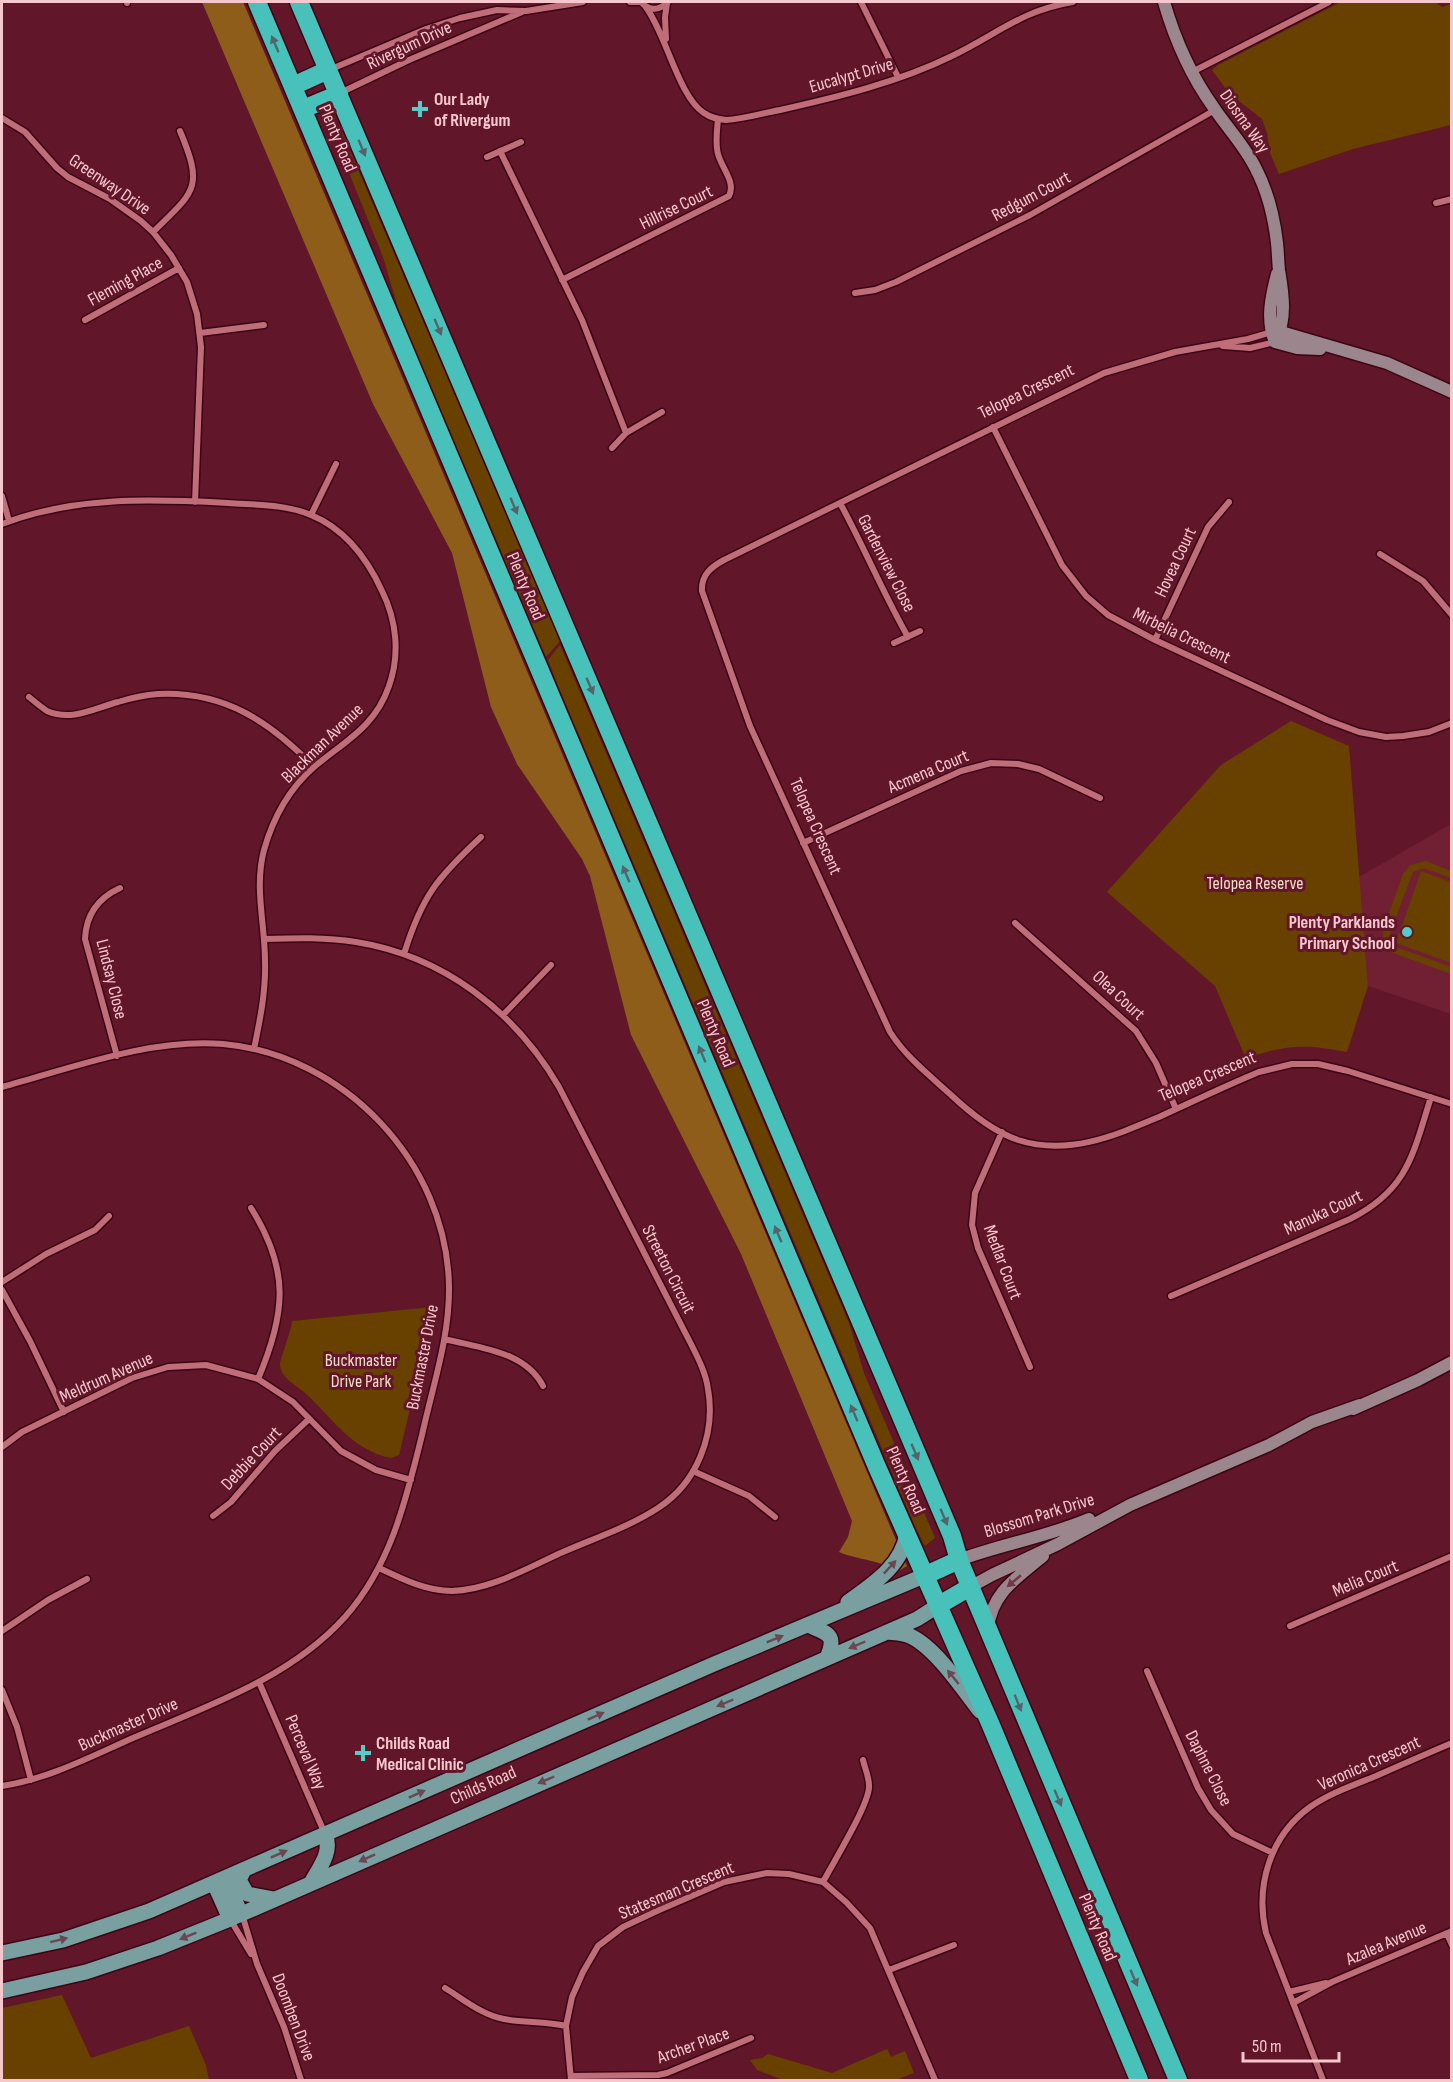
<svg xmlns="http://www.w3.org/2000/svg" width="1453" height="2082" font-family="'Sofia Sans Condensed',sans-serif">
<rect width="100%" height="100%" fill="#611729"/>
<path fill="#711f32" d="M 1451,824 L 1451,1014 L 1368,986 L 1359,877 Z"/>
<path fill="#684100" d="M 1341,2 L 1435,2 L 1442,7 L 1451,4 L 1451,125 L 1353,149 L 1279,174 L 1270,153 L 1267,133 L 1262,119 L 1229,93 L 1212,70 L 1218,65 Z
M 339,125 L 560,641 L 546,657 L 399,311 L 383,257 L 331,128 Z
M 560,645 L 849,1323 L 864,1373 L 935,1538 L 925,1546 L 915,1526 L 559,688 L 548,660 Z
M 1291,721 L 1349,746 L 1368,986 L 1347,1052 C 1307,1044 1285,1044 1246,1059 L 1215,986 L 1107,892 L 1221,765 Z
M 1426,861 L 1451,871 L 1451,878 L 1424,868 L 1413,872 L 1391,930 L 1390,939 L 1396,947 L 1451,967 L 1451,974 L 1377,947 L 1379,941 L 1384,942 L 1383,930 L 1403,874 L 1410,865 Z
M 1421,871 L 1451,882 L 1451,963 L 1396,943 Z
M 432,1307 L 423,1354 L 399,1455 L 391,1458 C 351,1450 332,1417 304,1392 C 295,1384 281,1378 280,1365 C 280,1359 291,1332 292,1321 Z
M 62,1995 L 91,2058 L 189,2026 L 206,2065 L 209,2080 L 2,2080 L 2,2008 Z
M 887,2049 L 891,2057 L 905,2051 L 914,2073 L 896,2080 L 783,2080 L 757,2070 L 750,2060 L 762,2058 L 768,2054 L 832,2073 Z"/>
<path fill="#8d5d19" d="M 202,2 L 243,2 L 907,1566 L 897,1572 C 883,1560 857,1560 839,1552 L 848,1537 L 852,1521 L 741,1254 L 631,1035 L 590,876 L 582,859 L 517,764 L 491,707 L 452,553 L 373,404 Z"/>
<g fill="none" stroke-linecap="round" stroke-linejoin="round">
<g stroke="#3c0514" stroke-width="9">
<path id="street" d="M 127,2 L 127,3
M 630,2 L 641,2
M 641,2 C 649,11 659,11 668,2
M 861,2 L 898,77
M 645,6 C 666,33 678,96 704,113 C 711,118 718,119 726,120 C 744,119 763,113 780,110 C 838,97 899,82 952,56 C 996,35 1022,10 1073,2
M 666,39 L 665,17 L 667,3
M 329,70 L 426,29 L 460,18 L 497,10 L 526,11 L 583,2
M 1192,72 L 1329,2
M 340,93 L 409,60 L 522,12
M 2,118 L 25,132 L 57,168 L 68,177 L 110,199 L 141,221 L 153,232 L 171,255 L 187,282 L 197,314 L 201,347 L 195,502
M 500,151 L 582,320 L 626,433 L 662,412
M 487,157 L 521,142
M 1436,203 L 1452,199
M 153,232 C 195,191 204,188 180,131
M 562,280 L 729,196 C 736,182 722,169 718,154 C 715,143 717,131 718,119
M 855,293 L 875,290 L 896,282 L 1030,215 L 1215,110
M 85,320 L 179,268
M 1272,332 L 1248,339 L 1175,352 L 1104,373 L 724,560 C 711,567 701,575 702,591 L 750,726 L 890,1032 C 906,1057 929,1075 950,1094 C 970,1113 992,1131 1018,1140 C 1068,1156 1114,1136 1159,1117 C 1192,1102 1225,1086 1259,1072 L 1292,1064 L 1318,1064 L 1348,1071 L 1452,1104
M 200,333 L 264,325
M 1223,346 L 1250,348 L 1275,342
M 993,427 L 1062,565 L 1086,596 L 1108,615 L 1155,640 L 1327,720 L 1359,732 L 1386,737 L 1403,736 L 1429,732 L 1452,723
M 612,448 L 626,433
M 2,496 L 9,521
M 840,503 C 864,547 883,593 908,637
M 311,515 L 336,464
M 2,524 C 75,496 151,499 228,503 C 255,505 285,504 311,515 C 345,529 367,558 382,591 C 397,621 400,655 389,686 C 375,727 345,741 314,767 C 289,789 273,818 264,850 C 254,888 265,923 265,961 C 266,991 260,1020 254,1049
M 1380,554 L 1423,581 L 1452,615
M 1155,640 L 1208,527 L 1229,502
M 894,643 L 920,631
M 29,697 C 35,702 41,707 47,711 C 72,722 95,708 118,702 C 131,698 145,695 158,694 C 225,691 270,722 314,767
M 803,843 L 961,771 L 991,763 L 1018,764 L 1039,769 L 1100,798
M 1015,923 L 1136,1031 L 1156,1063 L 1176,1109
M 264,939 C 295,938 326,937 356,942 C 443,956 515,1011 559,1087 L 692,1346 C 699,1360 706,1374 708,1389 C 716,1434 697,1483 658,1508 C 629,1527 595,1538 563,1552 C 529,1567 491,1590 452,1591 C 426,1591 402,1579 379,1568
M 404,954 C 422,896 437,878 481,837
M 503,1015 L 551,965
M 117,1056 L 85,939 C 86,915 98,898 120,888
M 2,1087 C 72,1068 150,1038 223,1044 C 344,1055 446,1162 449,1285 C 450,1336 433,1385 422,1435 C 406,1500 391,1565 345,1617 C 289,1679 207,1706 133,1738 C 90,1757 48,1779 2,1786
M 1002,1132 L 975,1193 L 972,1225 L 978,1248 L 1030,1367
M 251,1208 C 290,1270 286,1313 258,1379
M 2,1282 L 46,1254 L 95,1230 L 109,1216
M 2,1290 L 30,1341 L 64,1412
M 1171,1296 L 1350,1219 C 1408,1190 1413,1154 1431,1097
M 445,1339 C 479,1348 525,1351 543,1386
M 2,1447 L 22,1432 L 132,1378 L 168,1367 L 206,1365 L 258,1379 L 293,1402 L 341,1451 L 376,1470 L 411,1480
M 693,1471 L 749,1496 L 775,1517
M 213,1516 L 231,1502 L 275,1451 L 309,1419
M 1290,1626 L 1452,1556
M 2,1631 L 48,1600 L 87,1579
M 1147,1671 L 1198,1788 L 1211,1810 L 1233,1834 L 1273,1853
M 259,1682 L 325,1834
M 2,1690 L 17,1727 L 31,1780
M 823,1882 C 834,1861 867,1808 869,1788 C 870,1779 865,1769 863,1760
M 242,1914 L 257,1964 L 284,2027 L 301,2080
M 230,1919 L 251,1954
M 1447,1934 L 1452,1945
M 889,1970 L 954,1945
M 445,1988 C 463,1999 482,2015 504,2019 C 525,2023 545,2021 566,2026
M 1289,1992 L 1326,1983
M 1293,2003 L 1332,1982 L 1452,1931
M 571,2076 L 658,2075 L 667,2073 L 751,2038
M 571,2080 L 566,2026 L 572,1997 L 583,1972 L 598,1946 L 623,1927 L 657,1911 L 724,1882 L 767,1873 L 789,1874 L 823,1882 L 846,1902 L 870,1928 L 935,2080
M 1323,2080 L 1266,1933 C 1255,1886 1270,1836 1310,1807 C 1330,1793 1354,1785 1376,1776 C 1401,1765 1426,1754 1452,1743"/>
</g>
<g stroke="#3c0514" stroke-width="15">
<path id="secondary" d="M 1164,2 C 1175,40 1191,76 1214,108 C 1228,129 1245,146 1256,169 C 1268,192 1274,217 1277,243 C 1278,252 1278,261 1279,270 C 1283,294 1287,320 1275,342
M 1281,332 L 1387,363 L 1452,392
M 1275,342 C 1266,320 1271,297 1277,274
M 1275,342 L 1297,348 L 1320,349
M 1353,1409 L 1418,1380 L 1452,1362
M 959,1560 C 1002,1544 1047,1537 1089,1519
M 970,1587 L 992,1575 L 1058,1544 L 1130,1505 L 1269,1445 L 1312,1422 L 1360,1405
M 988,1628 C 992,1592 1017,1578 1043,1556"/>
</g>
<g stroke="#3c0514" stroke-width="18">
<path id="primary" d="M 848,1602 C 873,1584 902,1566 907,1533
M 808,1625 C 828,1634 837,1634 827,1658
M 887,1632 C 895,1633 903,1633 910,1636 C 935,1647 963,1689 980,1711
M 244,1870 L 239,1880 L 247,1894 L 274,1899
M 225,1878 L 241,1914
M 214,1883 L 230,1919
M 311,1883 C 319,1868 333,1852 325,1834
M 2,1953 L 63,1940 L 149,1911 L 714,1664 L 926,1575
M 2,1991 L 86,1972 L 158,1948 L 230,1919 L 917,1619 L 939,1605"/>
</g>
<g stroke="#3c0514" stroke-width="21">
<path id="highway" d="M 257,2 L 877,1467 L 990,1723 L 1139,2080
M 299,2 L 952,1536 L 959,1560 L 1178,2080
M 293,86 L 328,70
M 303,109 L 339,94
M 926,1575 L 959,1560
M 939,1605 L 970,1587"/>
</g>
<use href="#street" stroke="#c06d7a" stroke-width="6"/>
<use href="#secondary" stroke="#9c868e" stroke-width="12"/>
<use href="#primary" stroke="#799fa1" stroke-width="15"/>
<use href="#highway" stroke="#49c1bb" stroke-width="18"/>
</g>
<defs><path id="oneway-solid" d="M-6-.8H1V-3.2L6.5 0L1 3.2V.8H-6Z" transform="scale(1.5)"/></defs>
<g fill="#56636b">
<use href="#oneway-solid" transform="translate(275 44) rotate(-113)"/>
<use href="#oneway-solid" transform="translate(362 148) rotate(67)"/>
<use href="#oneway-solid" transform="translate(438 327) rotate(67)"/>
<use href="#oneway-solid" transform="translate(514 506) rotate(67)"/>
<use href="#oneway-solid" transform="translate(590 686) rotate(67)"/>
<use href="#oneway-solid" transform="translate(626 874) rotate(-113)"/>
<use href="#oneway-solid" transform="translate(702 1054) rotate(-113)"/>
<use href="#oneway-solid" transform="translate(778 1234) rotate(-113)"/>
<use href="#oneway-solid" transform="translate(854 1413) rotate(-113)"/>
<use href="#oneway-solid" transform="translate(915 1452) rotate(67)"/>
<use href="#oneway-solid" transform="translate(944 1517) rotate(67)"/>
<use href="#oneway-solid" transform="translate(1018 1703) rotate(68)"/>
<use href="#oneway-solid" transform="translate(1058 1798) rotate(67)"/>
<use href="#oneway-solid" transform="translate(1134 1978) rotate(67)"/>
</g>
<g fill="#694753">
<use href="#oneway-solid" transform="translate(890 1567) rotate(-47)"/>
<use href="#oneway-solid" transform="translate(775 1639) rotate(-22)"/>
<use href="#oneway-solid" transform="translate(857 1645) rotate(157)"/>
<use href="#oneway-solid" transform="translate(953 1677) rotate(-129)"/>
<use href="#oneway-solid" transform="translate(725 1703) rotate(157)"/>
<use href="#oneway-solid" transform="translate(596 1716) rotate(-24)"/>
<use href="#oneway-solid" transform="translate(546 1780) rotate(157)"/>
<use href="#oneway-solid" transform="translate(417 1794) rotate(-24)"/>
<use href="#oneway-solid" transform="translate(279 1854) rotate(-24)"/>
<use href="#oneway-solid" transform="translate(367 1858) rotate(156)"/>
<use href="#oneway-solid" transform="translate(188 1936) rotate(158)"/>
<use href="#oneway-solid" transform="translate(59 1940) rotate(-14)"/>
</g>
<use fill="#733847" href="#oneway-solid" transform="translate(1014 1581) rotate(140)"/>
<g fill="#54cdc8" stroke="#611729" stroke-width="2">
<path d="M417 100h6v6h6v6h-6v6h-6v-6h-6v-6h6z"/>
<circle cx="1407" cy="932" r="6"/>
<path d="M360 1744h6v6h6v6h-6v6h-6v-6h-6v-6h6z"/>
</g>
<g text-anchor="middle" stroke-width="6" stroke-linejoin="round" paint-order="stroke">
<g font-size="18" fill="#f6c8cd" stroke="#611729">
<text transform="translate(409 45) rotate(-25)" y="6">Rivergum Drive</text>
<text transform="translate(851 75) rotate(-16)" y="6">Eucalypt Drive</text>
<text transform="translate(1245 121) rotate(55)" y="6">Diosma Way</text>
<text transform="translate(338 138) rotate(67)" y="6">Plenty Road</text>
<text transform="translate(110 184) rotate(34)" y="6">Greenway Drive</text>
<text transform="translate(1031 196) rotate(-28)" y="6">Redgum Court</text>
<text transform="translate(676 207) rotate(-26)" y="6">Hillrise Court</text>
<text transform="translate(125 281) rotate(-29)" y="6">Fleming Place</text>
<text transform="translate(1026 391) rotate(-26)" y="6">Telopea Crescent</text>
<text transform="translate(1175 562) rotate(-65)" y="6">Hovea Court</text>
<text transform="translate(887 563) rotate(63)" y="6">Gardenview Close</text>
<text transform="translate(526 586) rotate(67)" y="6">Plenty Road</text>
<text transform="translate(1182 635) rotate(26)" y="6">Mirbelia Crescent</text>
<text transform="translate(322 743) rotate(-44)" y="6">Blackman Avenue</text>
<text transform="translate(928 771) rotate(-23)" y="6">Acmena Court</text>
<text transform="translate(816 826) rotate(66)" y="6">Telopea Crescent</text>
<text transform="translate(112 979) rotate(76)" y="6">Lindsay Close</text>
<text transform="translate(1119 995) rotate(43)" y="6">Olea Court</text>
<text transform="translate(716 1033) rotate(67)" y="6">Plenty Road</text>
<text transform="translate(1207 1076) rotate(-23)" y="6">Telopea Crescent</text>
<text transform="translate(1323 1212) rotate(-25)" y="6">Manuka Court</text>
<text transform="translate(1003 1262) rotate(69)" y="6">Medlar Court</text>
<text transform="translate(669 1269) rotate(63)" y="6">Streeton Circuit</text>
<text transform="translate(422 1357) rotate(-79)" y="6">Buckmaster Drive</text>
<text transform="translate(106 1377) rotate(-24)" y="6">Meldrum Avenue</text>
<text transform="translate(251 1458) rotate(-47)" y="6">Debbie Court</text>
<text transform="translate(906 1480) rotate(66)" y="6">Plenty Road</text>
<text transform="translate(1039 1515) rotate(-17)" y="6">Blossom Park Drive</text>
<text transform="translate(1365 1578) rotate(-23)" y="6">Melia Court</text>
<text transform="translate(128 1724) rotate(-24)" y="6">Buckmaster Drive</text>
<text transform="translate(306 1752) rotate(67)" y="6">Perceval Way</text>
<text transform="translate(1369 1763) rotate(-24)" y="6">Veronica Crescent</text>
<text transform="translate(1209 1768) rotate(63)" y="6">Daphne Close</text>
<text transform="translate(483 1785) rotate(-24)" y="6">Childs Road</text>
<text transform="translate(676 1890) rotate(-23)" y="6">Statesman Crescent</text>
<text transform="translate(1098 1927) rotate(67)" y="6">Plenty Road</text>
<text transform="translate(1386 1943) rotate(-23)" y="6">Azalea Avenue</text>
<text transform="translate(294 2017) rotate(69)" y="6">Doomben Drive</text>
<text transform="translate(693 2045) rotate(-20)" y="6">Archer Place</text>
</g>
<g font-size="18" font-weight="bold" fill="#f6c8cd" stroke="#611729" text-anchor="start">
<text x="434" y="105">Our Lady<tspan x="434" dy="21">of Rivergum</tspan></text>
<text x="1395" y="928" text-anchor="end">Plenty Parklands<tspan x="1395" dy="21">Primary School</tspan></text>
<text x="376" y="1749">Childs Road<tspan x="376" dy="21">Medical Clinic</tspan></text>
</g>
<g font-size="18" fill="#f2ddc5" stroke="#611729">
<text x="1255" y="889">Telopea Reserve</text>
<text x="361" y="1366">Buckmaster<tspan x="361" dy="21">Drive Park</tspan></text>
</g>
</g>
<rect width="1453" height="2082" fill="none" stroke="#f6c8cd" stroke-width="6"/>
<path d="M1243 2052v9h96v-9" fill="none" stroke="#f6c8cd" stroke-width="3"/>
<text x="1252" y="2052" font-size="18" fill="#f6c8cd" stroke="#611729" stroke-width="4.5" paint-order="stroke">50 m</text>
</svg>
